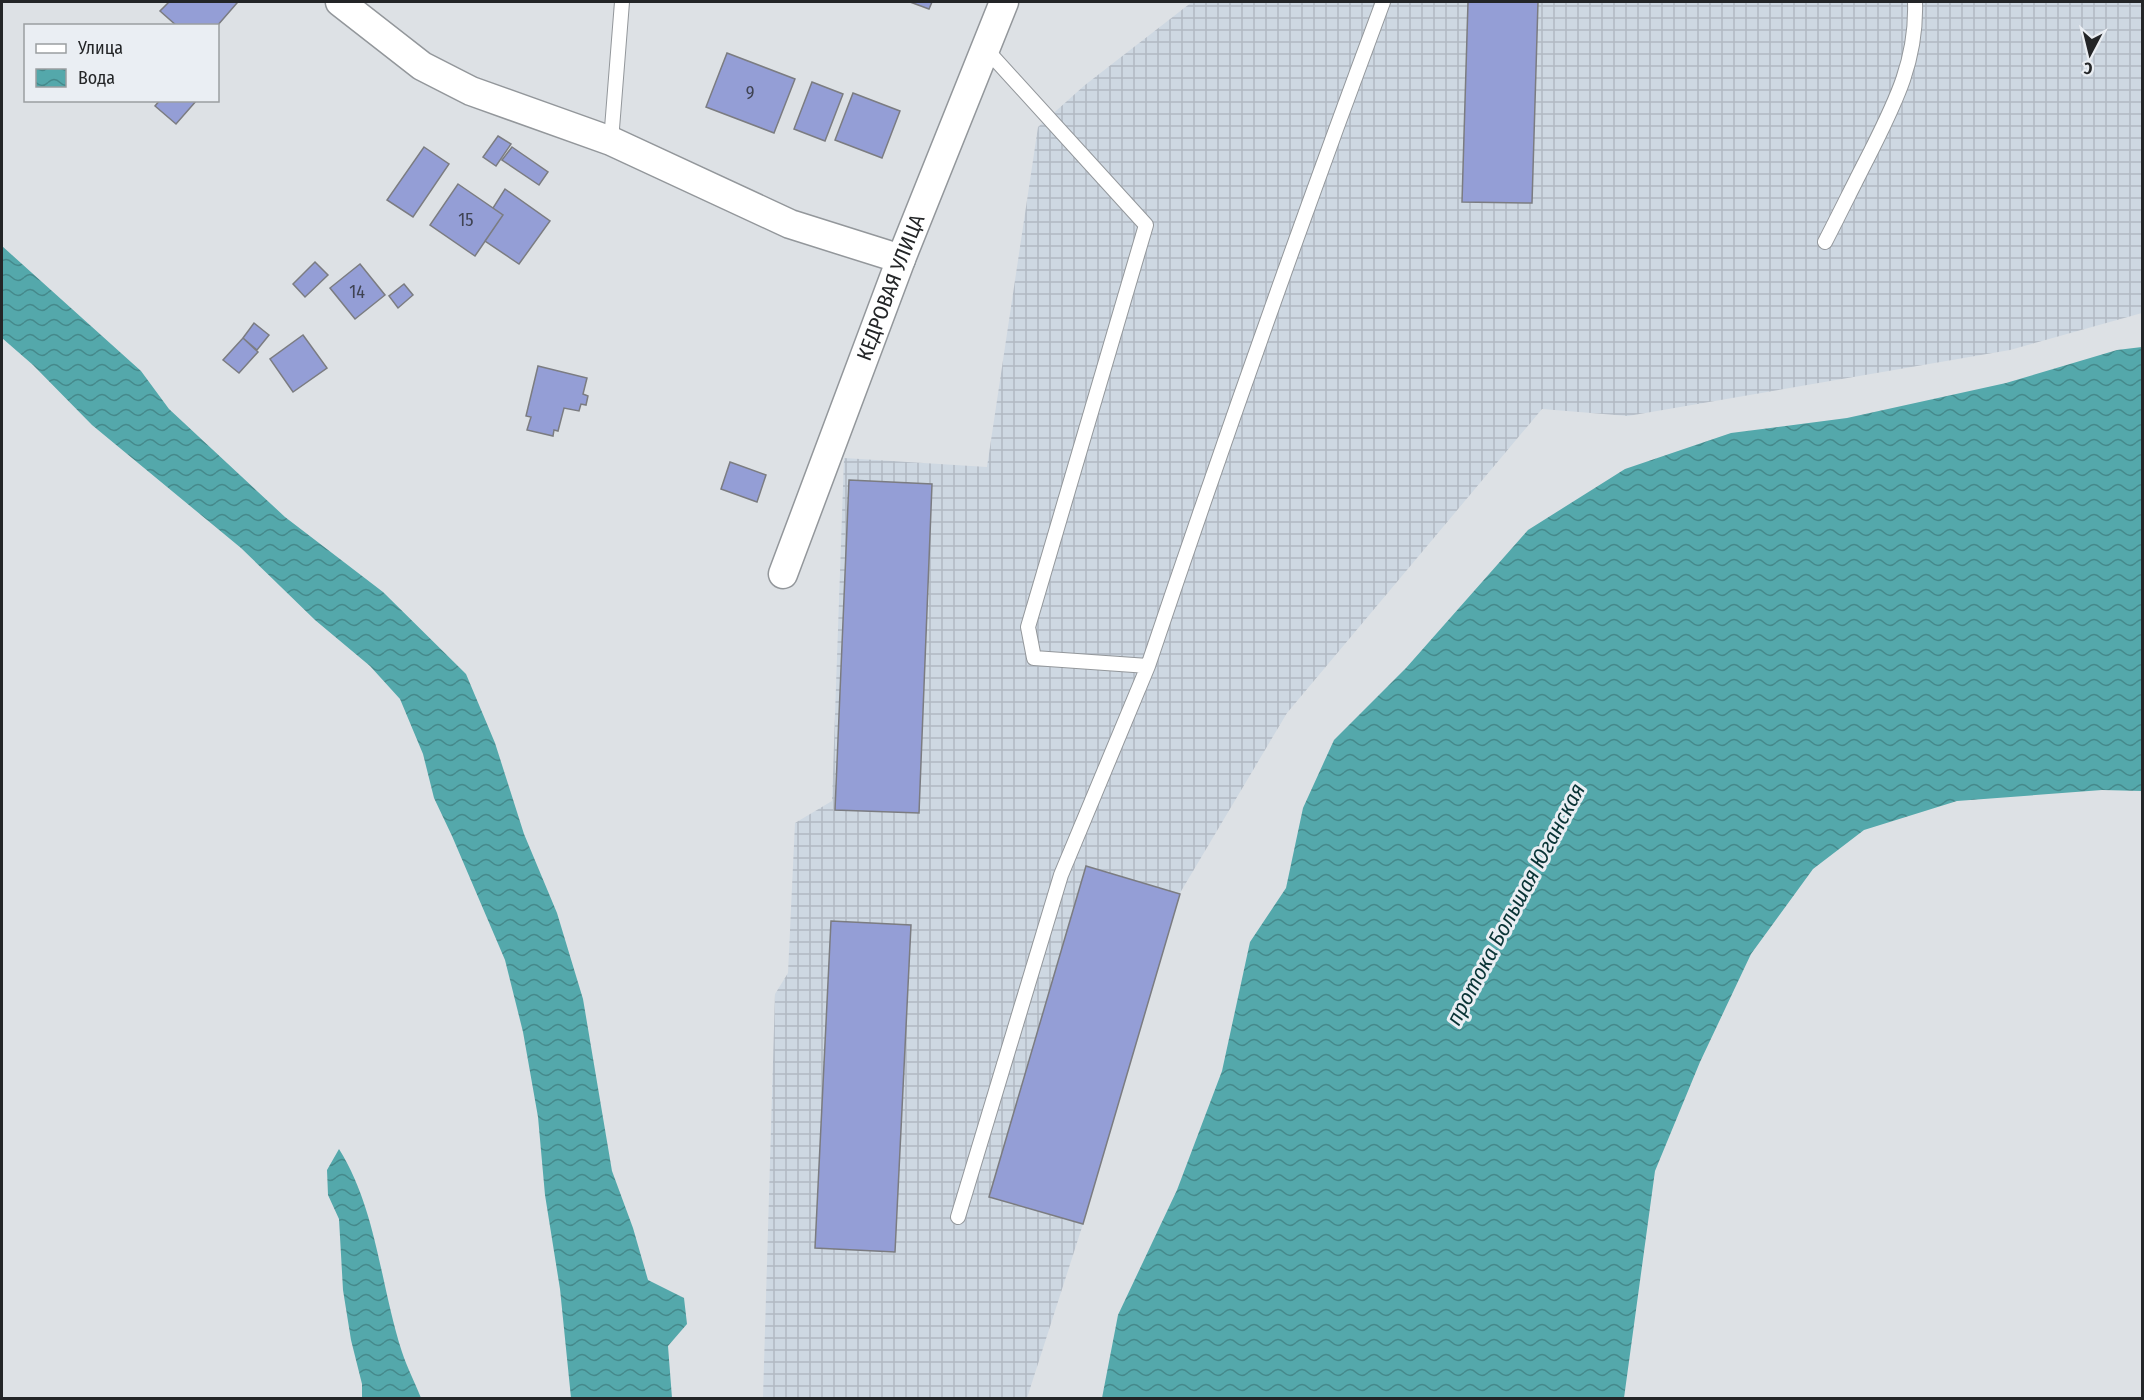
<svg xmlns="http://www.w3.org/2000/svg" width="2144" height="1400" font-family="'Fira Sans Condensed',sans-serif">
<defs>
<pattern id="industrial-grid" width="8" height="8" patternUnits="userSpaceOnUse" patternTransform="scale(1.5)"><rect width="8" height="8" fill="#ced8e2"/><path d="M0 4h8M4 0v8" fill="none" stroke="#b1b9c2"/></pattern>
<pattern id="water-waves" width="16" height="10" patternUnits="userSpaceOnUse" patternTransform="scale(1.5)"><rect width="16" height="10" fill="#54a8ab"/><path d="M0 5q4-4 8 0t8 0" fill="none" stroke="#45898b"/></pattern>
</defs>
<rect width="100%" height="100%" fill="#dde1e5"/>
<path fill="url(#industrial-grid)" d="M 1192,2 L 2142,2 L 2142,313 L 2010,350 L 1628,416 L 1542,409 L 1287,713 L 1180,893 L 1083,1224 L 1027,1398 L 763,1398 L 775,994 L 788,973 L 795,823 L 832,801 L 844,458 L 987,467 L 1038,127 L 1085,85 Z"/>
<path fill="url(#water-waves)" d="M 2,246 L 141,371 L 169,409 L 285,517 L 383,592 L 466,674 L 495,743 L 524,834 L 557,913 L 583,999 L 612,1171 L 633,1228 L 648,1280 L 684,1298 L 687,1324 L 668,1346 L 672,1398 L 571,1398 L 560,1289 L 545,1195 L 538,1117 L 523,1032 L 505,960 L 452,836 L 434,798 L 423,754 L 400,699 L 370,666 L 315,620 L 241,548 L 92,425 L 33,365 L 2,338 Z
M 2142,347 L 2142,791 L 2102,790 L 1957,801 L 1864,830 L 1813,869 L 1751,954 L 1700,1062 L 1655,1171 L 1624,1398 L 1102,1398 L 1118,1315 L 1177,1190 L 1222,1071 L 1250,942 L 1286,888 L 1303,808 L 1334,740 L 1406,668 L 1528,530 L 1625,469 L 1731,433 L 1847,418 L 2006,383 L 2117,350 Z
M 339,1149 C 377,1210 380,1284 402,1352 C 407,1367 415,1383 421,1398 L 362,1398 L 362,1384 L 351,1340 L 343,1290 L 339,1219 L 328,1195 L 327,1170 Z"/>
<path fill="#949ed6" stroke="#7b7c81" stroke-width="1.5" d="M 169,2 L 235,2 L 237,3 L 217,26 L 177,26 L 160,11 Z
M 910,2 L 932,2 L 929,9 Z
M 1468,2 L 1538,2 L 1532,203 L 1462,202 Z
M 727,53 L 795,79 L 774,133 L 706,107 Z
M 812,82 L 843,94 L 825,141 L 794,129 Z
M 853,93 L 900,111 L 882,158 L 835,140 Z
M 160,100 L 197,100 L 176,124 L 155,106 Z
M 498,136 L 511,144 L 496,166 L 483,157 Z
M 424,147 L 449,164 L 413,217 L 387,200 Z
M 512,147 L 548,172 L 539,185 L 502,160 Z
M 458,184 L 503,215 L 475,256 L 430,225 Z
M 505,189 L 550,221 L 519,264 L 485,241 L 503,215 L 493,208 Z
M 315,262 L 328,275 L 305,297 L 293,284 Z
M 360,264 L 385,295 L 355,319 L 330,288 Z
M 404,284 L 413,295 L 398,308 L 389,296 Z
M 254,323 L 269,335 L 257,350 L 243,338 Z
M 303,335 L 327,368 L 293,392 L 270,359 Z
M 243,338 L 258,352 L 239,373 L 223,360 Z
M 538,366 L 587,378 L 583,394 L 588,396 L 586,405 L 581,404 L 579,411 L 564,408 L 558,431 L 554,430 L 553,436 L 527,430 L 531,417 L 526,416 Z
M 730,462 L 766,475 L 757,502 L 721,489 Z
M 849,480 L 932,484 L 919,813 L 835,810 Z
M 1086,866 L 1180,894 L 1083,1224 L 989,1197 Z
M 831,921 L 911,925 L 895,1252 L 815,1248 Z"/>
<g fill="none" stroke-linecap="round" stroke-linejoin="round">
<g stroke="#93979b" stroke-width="16">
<path id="service" d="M 984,47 L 1146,225 L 1028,627 L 1034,658 L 1148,666 C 1223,443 1301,222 1383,2
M 611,141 L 622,2
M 1825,242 C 1840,213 1854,184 1869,155 C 1895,103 1917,61 1915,2
M 958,1217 L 1061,875 L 1148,666"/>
</g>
<g stroke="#93979b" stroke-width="31">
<g id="minor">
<path d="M 340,2 L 422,66 L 471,91 L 611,141 L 790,224 L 901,259"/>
<path id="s1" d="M 783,574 L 901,259 L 1004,2"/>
</g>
</g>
<use href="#service" stroke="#fff" stroke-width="14"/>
<use href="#minor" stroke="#fff" stroke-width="28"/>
</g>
<g text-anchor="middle" stroke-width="6" stroke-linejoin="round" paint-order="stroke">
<g font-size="18" fill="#3f4353">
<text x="750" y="99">9</text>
<text x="466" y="226">15</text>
<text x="357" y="298">14</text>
</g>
<g font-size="21" fill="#232527" stroke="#eaeef3">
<text dy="7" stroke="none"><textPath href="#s1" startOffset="306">КЕДРОВАЯ УЛИЦА</textPath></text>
</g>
<g font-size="22" font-style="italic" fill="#093335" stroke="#eaeef3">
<text transform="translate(1515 904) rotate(-62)" y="8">протока Большая Юганская</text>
</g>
</g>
<rect width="2144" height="1400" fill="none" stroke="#232527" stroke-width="6"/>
<rect x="24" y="24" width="195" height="78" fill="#eaeef3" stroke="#9a9ea1" stroke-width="1.5"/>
<rect x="36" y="44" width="30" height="9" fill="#ffffff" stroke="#9a9ea1" stroke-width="1.5"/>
<text x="78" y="54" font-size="18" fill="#232527">Улица</text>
<rect x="36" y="69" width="30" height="18" fill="url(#water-waves)" stroke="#9a9ea1" stroke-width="1.5"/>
<text x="78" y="84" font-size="18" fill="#232527">Вода</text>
<g transform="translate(2090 54) rotate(187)" stroke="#eaeef3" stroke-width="4.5" paint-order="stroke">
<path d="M0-4.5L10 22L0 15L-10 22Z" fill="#232527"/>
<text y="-9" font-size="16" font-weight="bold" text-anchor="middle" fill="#232527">С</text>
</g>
</svg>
